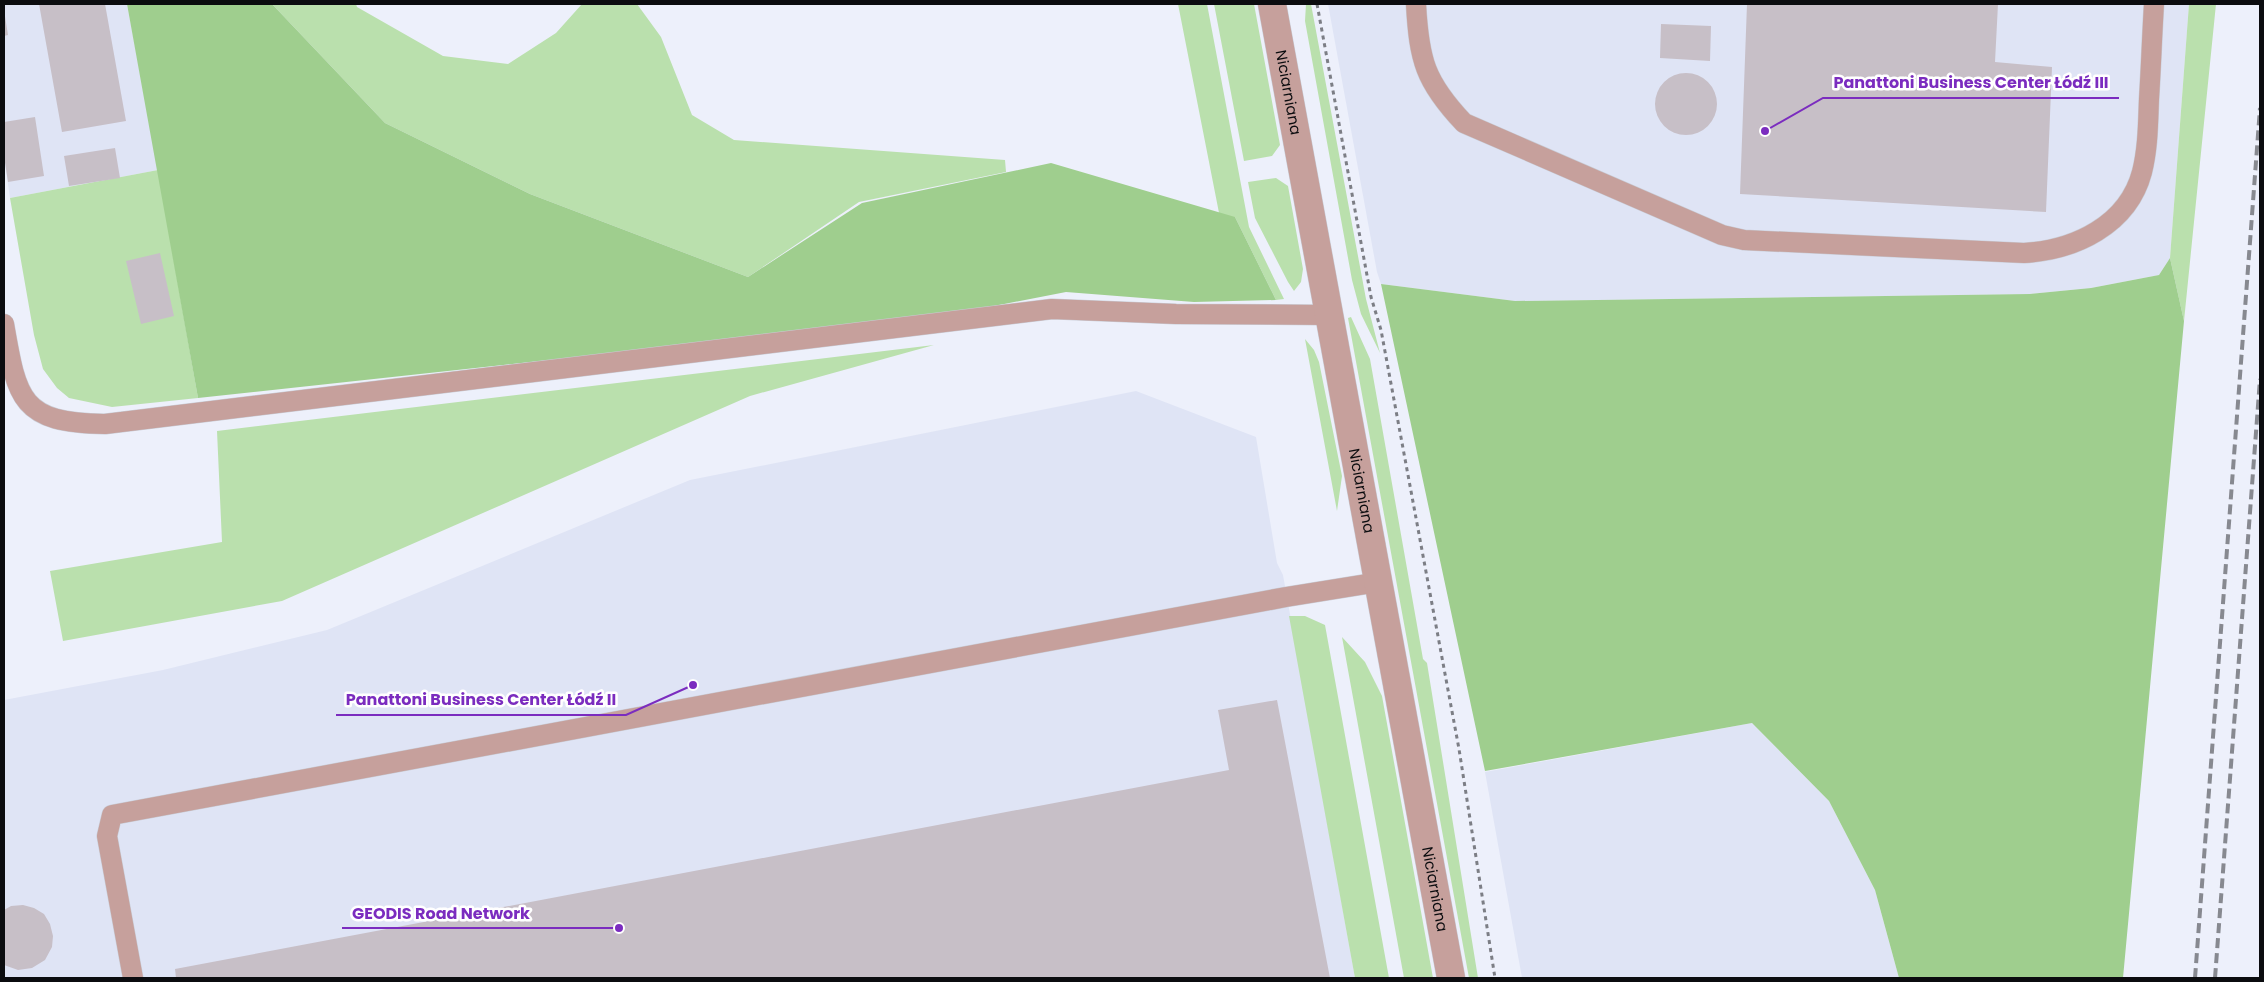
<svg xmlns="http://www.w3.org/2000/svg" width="2264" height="982" font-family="Poppins,sans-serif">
<rect width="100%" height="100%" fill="#edf0fb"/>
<path fill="#dfe4f5" d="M 4,4 L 127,4 L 158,170 L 10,198 L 4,156 Z
M 1328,4 L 2189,4 L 2170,258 L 2159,275 L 2091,288 L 2030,294 L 1515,301 L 1381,284 L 1377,272 Z
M 1136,391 L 1256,437 L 1277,563 L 1283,575 L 1355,978 L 4,978 L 4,700 L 163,670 L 327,630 L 690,480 Z
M 1752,723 L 1829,801 L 1875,890 L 1899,978 L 1522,978 L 1485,772 Z"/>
<path fill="#bae0ad" d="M 272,4 L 356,4 L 357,7 L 443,56 L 508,64 L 556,33 L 582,4 L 637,4 L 661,37 L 692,115 L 734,140 L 1005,160 L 1006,172 L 859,202 L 748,277 L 530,194 L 385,123 Z
M 1178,4 L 1207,4 L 1249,227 L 1284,299 L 1276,300 L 1235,217 L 1220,218 Z
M 1214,4 L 1254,4 L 1280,145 L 1272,156 L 1244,161 Z
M 1306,4 L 1311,4 L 1366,299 L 1380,353 L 1361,314 L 1352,280 L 1305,21 Z
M 2189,4 L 2216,4 L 2184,321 L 2170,258 Z
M 158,170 L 198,398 L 112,407 L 69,398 L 57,388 L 43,369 L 34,335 L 10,198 Z
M 1276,178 L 1288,186 L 1303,269 L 1301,282 L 1294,291 L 1288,282 L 1255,218 L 1248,182 Z
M 1351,317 L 1370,359 L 1423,659 L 1427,663 L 1478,978 L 1469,978 L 1348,318 Z
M 1305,339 L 1314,350 L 1319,362 L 1342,476 L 1337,511 Z
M 934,345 L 750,396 L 282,601 L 63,641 L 50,571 L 222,542 L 217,431 Z
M 1289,616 L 1305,616 L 1325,625 L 1389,978 L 1355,978 Z
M 1342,637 L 1365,662 L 1382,696 L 1433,978 L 1404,978 Z"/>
<path fill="#9fce8e" d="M 127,4 L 272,4 L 385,123 L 530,194 L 748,277 L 862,203 L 1051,163 L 1235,217 L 1276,300 L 1194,302 L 1066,292 L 994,306 L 773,336 L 198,398 Z
M 2170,258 L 2184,321 L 2123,978 L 1899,978 L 1875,890 L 1829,801 L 1752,723 L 1485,771 L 1381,284 L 1515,301 L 2030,294 L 2091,288 L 2159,275 Z"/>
<path fill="#c7bfc7" d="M 39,4 L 105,4 L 126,121 L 62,132 Z
M 1747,4 L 1998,4 L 1995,62 L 2052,67 L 2046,212 L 1740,194 Z
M 4,10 L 8,35 L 4,36 Z
M 1661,24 L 1711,26 L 1710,61 L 1660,58 Z
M1655 104a31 31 0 1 1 62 0a31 31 0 1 1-62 0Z
M 35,117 L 44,176 L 8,182 L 4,156 L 4,122 Z
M 115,148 L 120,178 L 69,186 L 64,156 Z
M 160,253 L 174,316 L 141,324 L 126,261 Z
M 1277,700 L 1330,978 L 176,978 L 175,969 L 1229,770 L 1218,710 Z
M 23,905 L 34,908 L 44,914 L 50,924 L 53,936 L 52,947 L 45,960 L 32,968 L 18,970 L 4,965 L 4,910 L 11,906 Z"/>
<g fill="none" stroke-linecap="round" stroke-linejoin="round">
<g stroke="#c9ccd5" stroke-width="21">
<path id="service" d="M 1416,4 C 1419,60 1425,82 1464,123 L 1722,235 L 1744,240 L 2024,253 C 2075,250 2128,225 2142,172 C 2148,148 2148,124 2149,99 C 2151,68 2152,36 2154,4
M 4,324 C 17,400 21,423 105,424 L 1052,309 L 1176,314 L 1330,315
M 133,978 L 107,836 L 112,815 L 1286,597 L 1379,582"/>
</g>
<g stroke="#c9ccd5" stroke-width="29">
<g id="tertiary">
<path id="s1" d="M 1272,4 L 1451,978"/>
</g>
</g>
<path stroke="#7c7e85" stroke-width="3" stroke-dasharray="4 4" stroke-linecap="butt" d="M 1317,4 L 1371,297 L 1381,330 L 1459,749 L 1495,978"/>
<use href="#service" stroke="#c6a09c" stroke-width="20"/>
<use href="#tertiary" stroke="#c6a09c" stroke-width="28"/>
<path stroke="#878990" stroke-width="4" stroke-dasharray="10 5" stroke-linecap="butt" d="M 2195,978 L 2260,108
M 2215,978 L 2260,379"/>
</g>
<g text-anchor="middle" stroke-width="5" stroke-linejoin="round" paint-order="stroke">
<g font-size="15" fill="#0b0c0f" stroke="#fff">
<text dy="5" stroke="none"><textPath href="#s1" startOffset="90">Niciarniana</textPath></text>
<text dy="5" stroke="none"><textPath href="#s1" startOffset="495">Niciarniana</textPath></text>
<text dy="5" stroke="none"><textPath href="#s1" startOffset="900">Niciarniana</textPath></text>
</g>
</g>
<path fill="none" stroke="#7b2cbf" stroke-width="2" d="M1765 131L1823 98H2119M693 685L626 715H336M619 928L540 928H342"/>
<g fill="#7b2cbf" stroke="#fff" stroke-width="2">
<circle cx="1765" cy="131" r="5"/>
<circle cx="693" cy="685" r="5"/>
<circle cx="619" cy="928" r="5"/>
</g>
<g font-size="16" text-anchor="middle" font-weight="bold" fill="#7b2cbf" stroke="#fff" stroke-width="5" stroke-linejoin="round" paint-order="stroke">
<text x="1971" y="88">Panattoni Business Center Łódź III</text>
<text x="481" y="705">Panattoni Business Center Łódź II</text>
<text x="441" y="919">GEODIS Road Network</text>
</g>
<rect width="2264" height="982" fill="none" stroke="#0b0c0f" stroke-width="10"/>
</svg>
